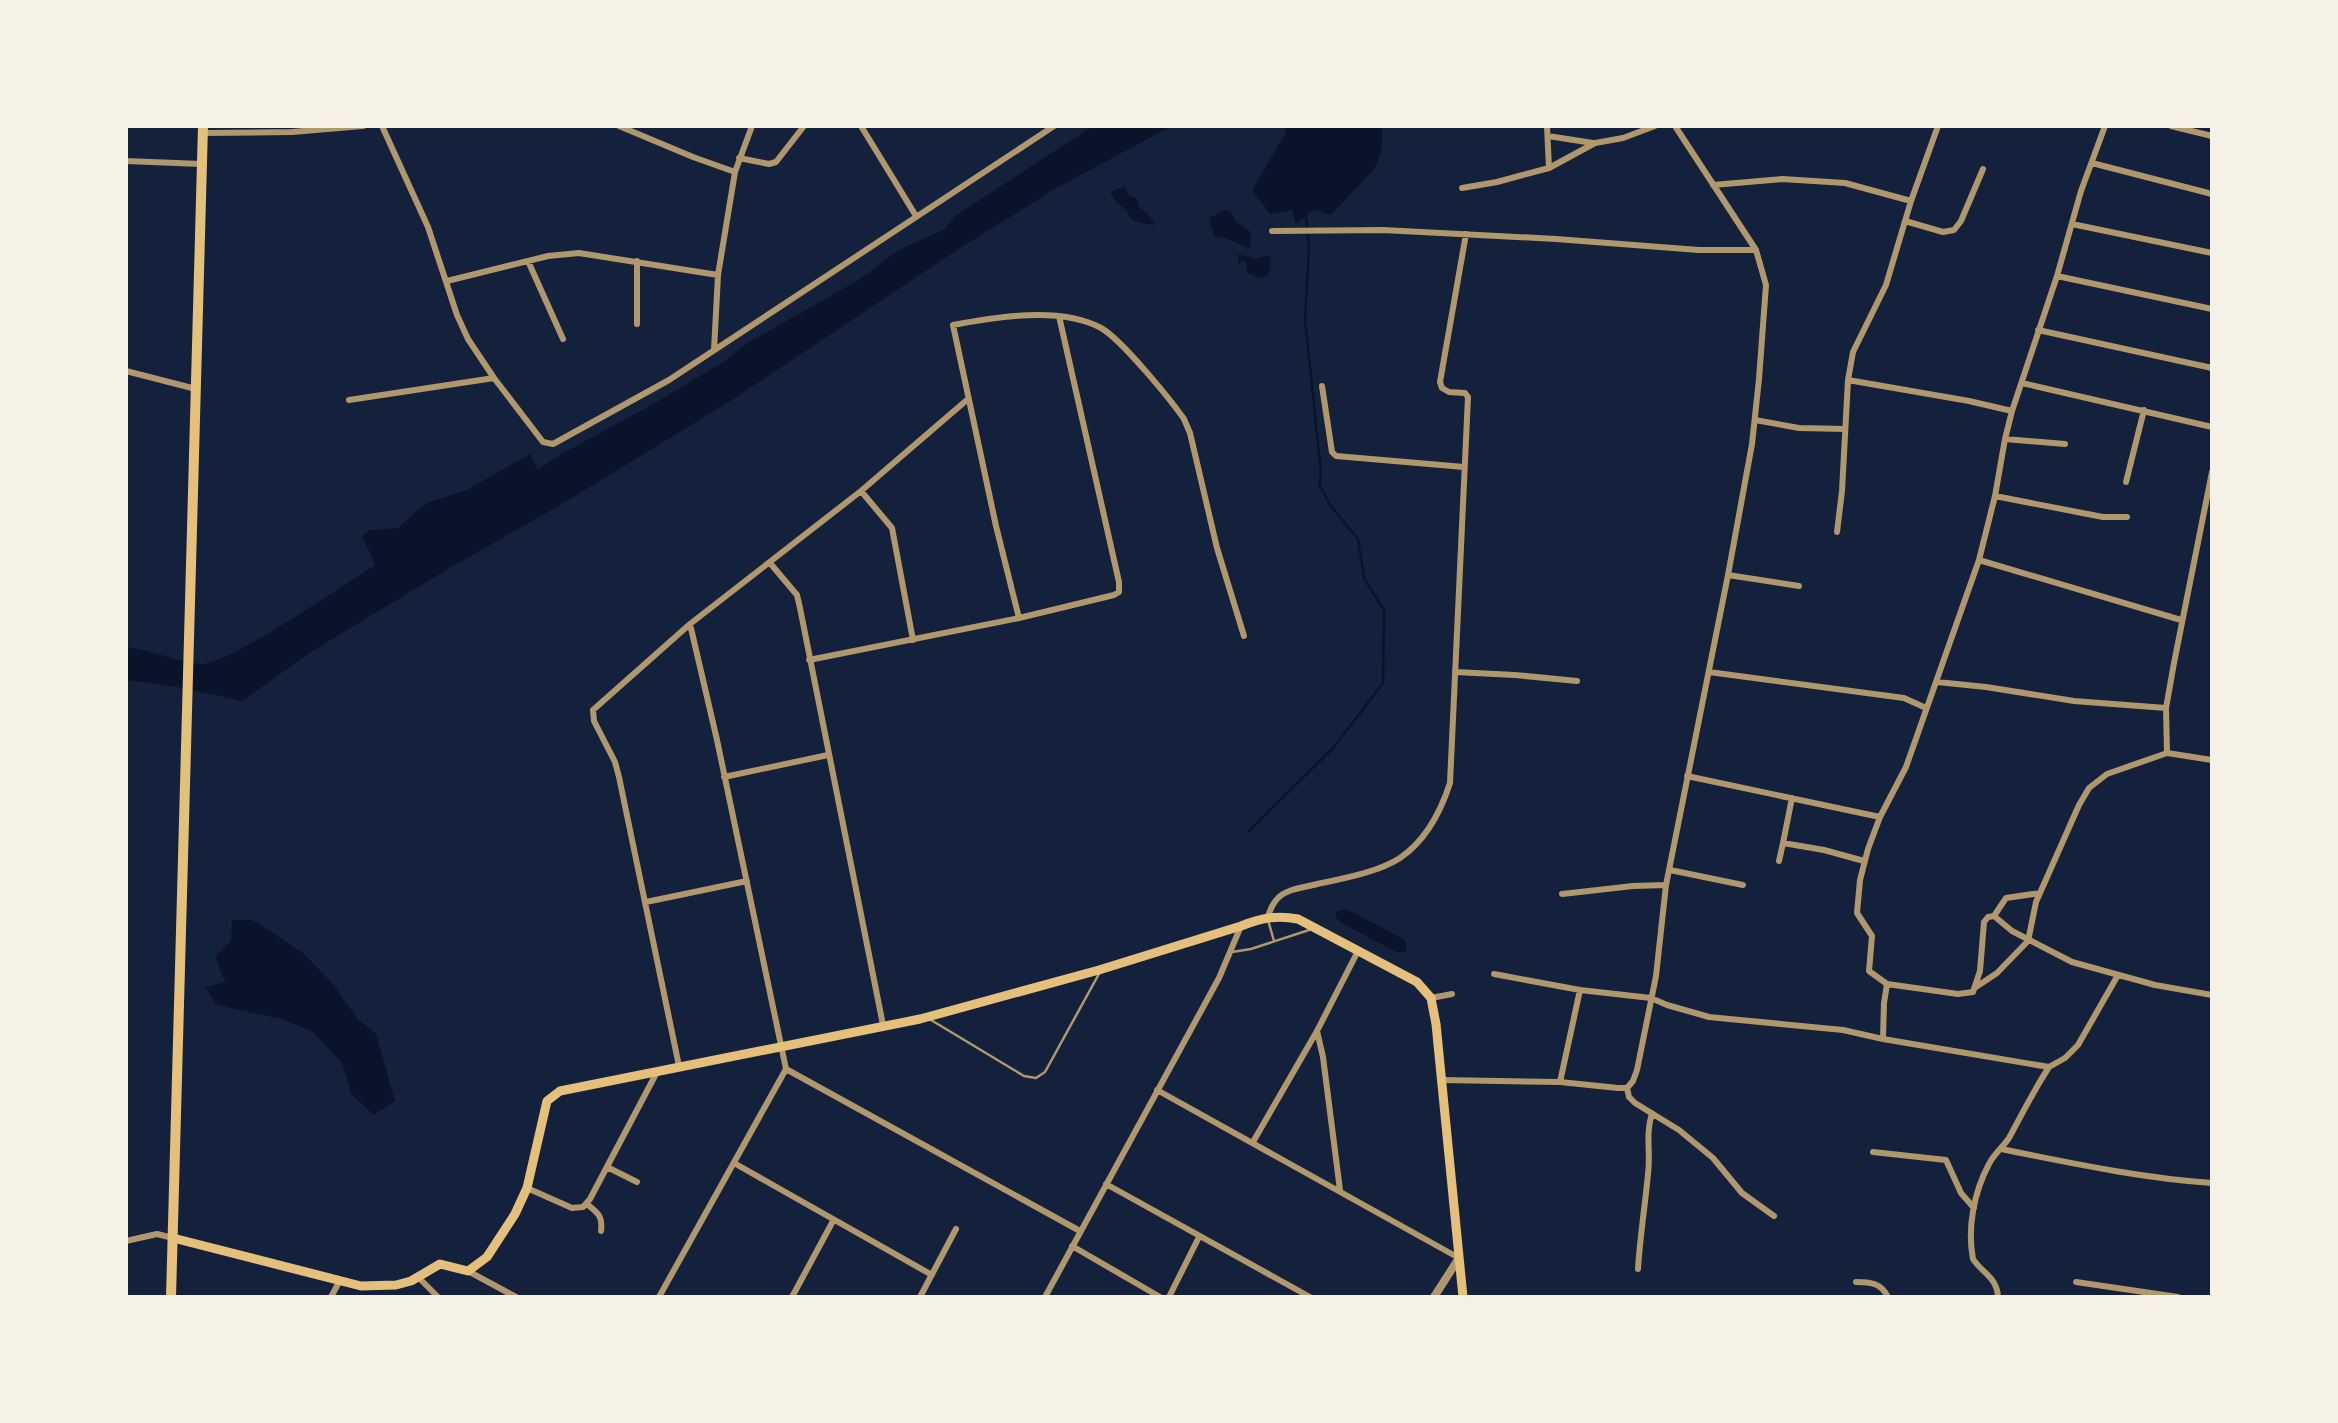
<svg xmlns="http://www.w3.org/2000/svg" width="2338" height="1423" font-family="'Space Grotesk',sans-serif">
<rect width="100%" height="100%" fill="#14213d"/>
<path fill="#0b132b" d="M 1093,126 L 1172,126 L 1058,187 L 957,250 L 732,400 L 562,504 L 453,566 L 311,652 L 242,701 L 177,687 L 126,680 L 126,647 C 151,649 175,662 200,664 C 229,665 344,584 375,565 L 362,536 L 370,530 L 398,528 L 413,514 L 429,502 L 467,490 L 530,454 L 538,470 L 556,457 L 655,403 L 723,362 L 749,342 L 857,281 L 900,249 L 943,230 L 955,216 Z
M 1286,126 L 1382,126 C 1383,141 1382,154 1375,168 L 1331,215 L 1314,210 L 1296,224 L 1292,210 L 1270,214 L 1252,190 L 1285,134 Z
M 1125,186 L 1129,196 L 1137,198 L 1138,206 L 1148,214 L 1155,225 L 1140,223 L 1131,219 L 1127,211 L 1117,203 L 1110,192 Z
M 1225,210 L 1232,213 L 1235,221 L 1251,232 L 1250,249 L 1228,239 L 1214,236 L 1209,218 Z
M 1238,254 L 1256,259 L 1268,255 L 1271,260 L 1269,275 L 1260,278 L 1247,273 L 1246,263 L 1242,260 L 1238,266 Z
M 1346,909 L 1405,940 L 1407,949 L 1405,952 L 1396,952 L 1340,922 L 1336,917 L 1336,912 Z
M 232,920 L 252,920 L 275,934 L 304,954 L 331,982 L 357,1018 L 376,1034 L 395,1101 L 374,1115 L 352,1095 L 342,1063 L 313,1032 L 282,1019 L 217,1005 L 205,987 L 225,982 L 215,957 L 231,941 Z"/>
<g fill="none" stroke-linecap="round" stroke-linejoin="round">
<path stroke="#0b132b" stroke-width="2.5" d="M 1249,831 L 1334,747 L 1383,683 L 1384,610 L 1364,578 L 1358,539 L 1330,505 L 1319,484 L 1321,473 L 1305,319 L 1309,248 L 1306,214"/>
<path stroke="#b1986c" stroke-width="2.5" d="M 1268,920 L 1274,941
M 1232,952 L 1251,949 L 1312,929
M 931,1020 L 1024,1076 L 1036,1078 L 1045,1072 L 1100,972"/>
<path stroke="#b1986c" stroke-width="6" d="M 382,126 L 428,227 L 457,315 L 468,339 L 494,378 L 543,442 L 553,444 L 669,380 L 1054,126
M 619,126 L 693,157 L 735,172
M 861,126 L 916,216
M 1547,126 L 1549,168
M 2171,126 L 2212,136
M 203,133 L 292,132 L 363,126
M 1548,136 L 1593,143
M 739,158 L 769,164 L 776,162 L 804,126
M 126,161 L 201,164
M 2092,163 L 2212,194
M 1713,185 L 1782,179 L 1845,183 L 1911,201
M 1462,188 L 1497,182 L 1549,168 L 1595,143 L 1623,138 L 1655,126
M 1905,221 L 1943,232 L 1954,230 L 1961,221 L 1983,169
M 2072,224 L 2212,253
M 1272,231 L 1383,230 L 1556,239 L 1699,250 L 1756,250
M 528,261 L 563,339
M 2057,276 L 2212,309
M 447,281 L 548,256 L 579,253 L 718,275
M 637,324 L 637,261
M 2038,330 L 2212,368
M 714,350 L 718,275 L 735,172 L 752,126
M 126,371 L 196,389
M 1848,380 L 1969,401 L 2012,411
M 2022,383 L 2212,427
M 1322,386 L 1332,452 L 1336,456 L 1464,467
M 349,400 L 494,378
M 1755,420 L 1799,428 L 1845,429
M 2005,439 L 2065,444
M 2126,482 L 2144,410
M 861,491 L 892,528 L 913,640
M 1995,496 L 2103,517 L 2127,517
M 1837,532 L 1842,491 L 1848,380 L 1853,352 L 1886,285 L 1911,201 L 1938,126
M 1979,560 L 2181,620
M 770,563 L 797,595 L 800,608 L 883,1025
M 1728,575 L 1799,586
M 1019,618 L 996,526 L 953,325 C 996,317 1060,306 1101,328 C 1121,339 1170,399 1184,419 L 1190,433 L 1217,548 L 1244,636
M 690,624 L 717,740 L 786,1069
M 809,660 L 1019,618 L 1114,595 L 1119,592 L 1119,582 L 1059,316
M 1455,672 L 1515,675 L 1577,681
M 1709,672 L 1904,698 L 1926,708
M 1937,682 L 1986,687 L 2074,701 L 2166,708
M 2167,753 L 2166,708 L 2174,663 L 2212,472
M 1687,776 L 1880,817
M 724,777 L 828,755
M 1783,843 L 1792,798
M 1779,861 L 1783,843 L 1824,850 L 1864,861
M 1670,870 L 1743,885
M 1562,894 L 1633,886 L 1666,885
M 646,902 L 747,881
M 1994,916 L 2006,898 L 2040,893
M 1268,917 C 1270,910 1273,903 1278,898 C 1287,889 1301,888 1313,885 C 1340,879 1377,873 1400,858 C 1425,841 1441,811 1450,783 L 1468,397 L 1465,393 L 1449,392 L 1442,388 L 1440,382 L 1466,234
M 2028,941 L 2036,902 L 2079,805 L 2089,788 L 2107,774 L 2167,753 L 2212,760
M 1494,974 L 1580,990 L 1651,998 L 1667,1005 L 1709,1017 L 1843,1030 L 1883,1039 L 2049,1067 L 2065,1058 L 2078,1045 L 2118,975
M 1887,984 L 1958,994 L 1973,992 L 1980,971 L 1984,922 L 1988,917 L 1994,916 L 2012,931 L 2072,962 L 2155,985 L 2212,995
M 1976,987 L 1997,973 L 2028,941
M 1431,998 L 1452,994
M 1317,1031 L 1323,1057 L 1340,1190
M 1883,1039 L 1884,1003 L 1887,984 L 1869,971 L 1872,936 L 1857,913 L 1860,880 L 1868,849 L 1880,817 L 1906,767 L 1979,560 L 1995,496 L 2005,439 L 2012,411 L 2057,276 L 2081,191 L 2105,126
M 679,1066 L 619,777 L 615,762 L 594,721 L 593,710 L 690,624 L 861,491 L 968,399
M 786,1069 L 1080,1231
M 1442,1080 L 1560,1082 L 1618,1088 L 1627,1088 L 1633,1081 L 1637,1070 L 1656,976 L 1666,885 L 1728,575 L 1752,444 L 1759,379 L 1766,285 L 1756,250 L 1675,126
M 1560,1082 L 1580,990
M 1627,1088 L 1629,1097 L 1635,1103 L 1679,1130 L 1713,1158 L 1742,1193 L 1774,1216
M 1157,1090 L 1459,1258
M 1253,1142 L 1317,1031 L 1358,951
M 2001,1149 C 2071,1163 2140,1178 2212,1183
M 1873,1152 L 1946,1160 L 1961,1193 L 1974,1208
M 734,1163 L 932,1275
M 607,1167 L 637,1182
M 1106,1184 L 1310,1297
M 527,1188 L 572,1208 L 583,1207 L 590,1199 L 657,1072
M 587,1204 C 598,1213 603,1216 601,1231
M 126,1241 L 157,1234 L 173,1238
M 1072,1246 L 1160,1297
M 1638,1269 C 1640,1237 1645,1206 1648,1174 C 1651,1152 1645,1136 1652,1113
M 468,1271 L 516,1297
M 419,1278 L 438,1297
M 1856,1282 C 1871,1282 1881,1283 1888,1297
M 2076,1282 L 2178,1297
M 331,1297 L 339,1282
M 659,1297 L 786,1069
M 792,1297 L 833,1221
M 920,1297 L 956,1229
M 1045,1297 L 1219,978 L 1241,926
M 1169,1297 L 1199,1237
M 1998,1297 C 1997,1277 1982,1273 1973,1259 C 1967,1228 1974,1192 1989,1164 C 1994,1154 2003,1147 2009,1138 C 2022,1114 2034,1090 2049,1067"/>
<path stroke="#b1986c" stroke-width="8" d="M 1434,1297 L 1459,1258"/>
<path stroke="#e5c07b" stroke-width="9" d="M 173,1238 L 361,1286 L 396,1285 L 411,1281 L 440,1264 L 468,1271 L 487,1257 L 515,1214 L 527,1188 L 547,1101 L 560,1091 L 920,1019 L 1099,970 L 1241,926 C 1261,918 1276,915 1298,919 L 1417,982 L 1431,998 L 1436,1024 L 1463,1297"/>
<path stroke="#e5c07b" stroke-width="10" d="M 171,1297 L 203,126"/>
</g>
<rect width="2338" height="1423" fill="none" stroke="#f6f1e7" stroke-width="256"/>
</svg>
